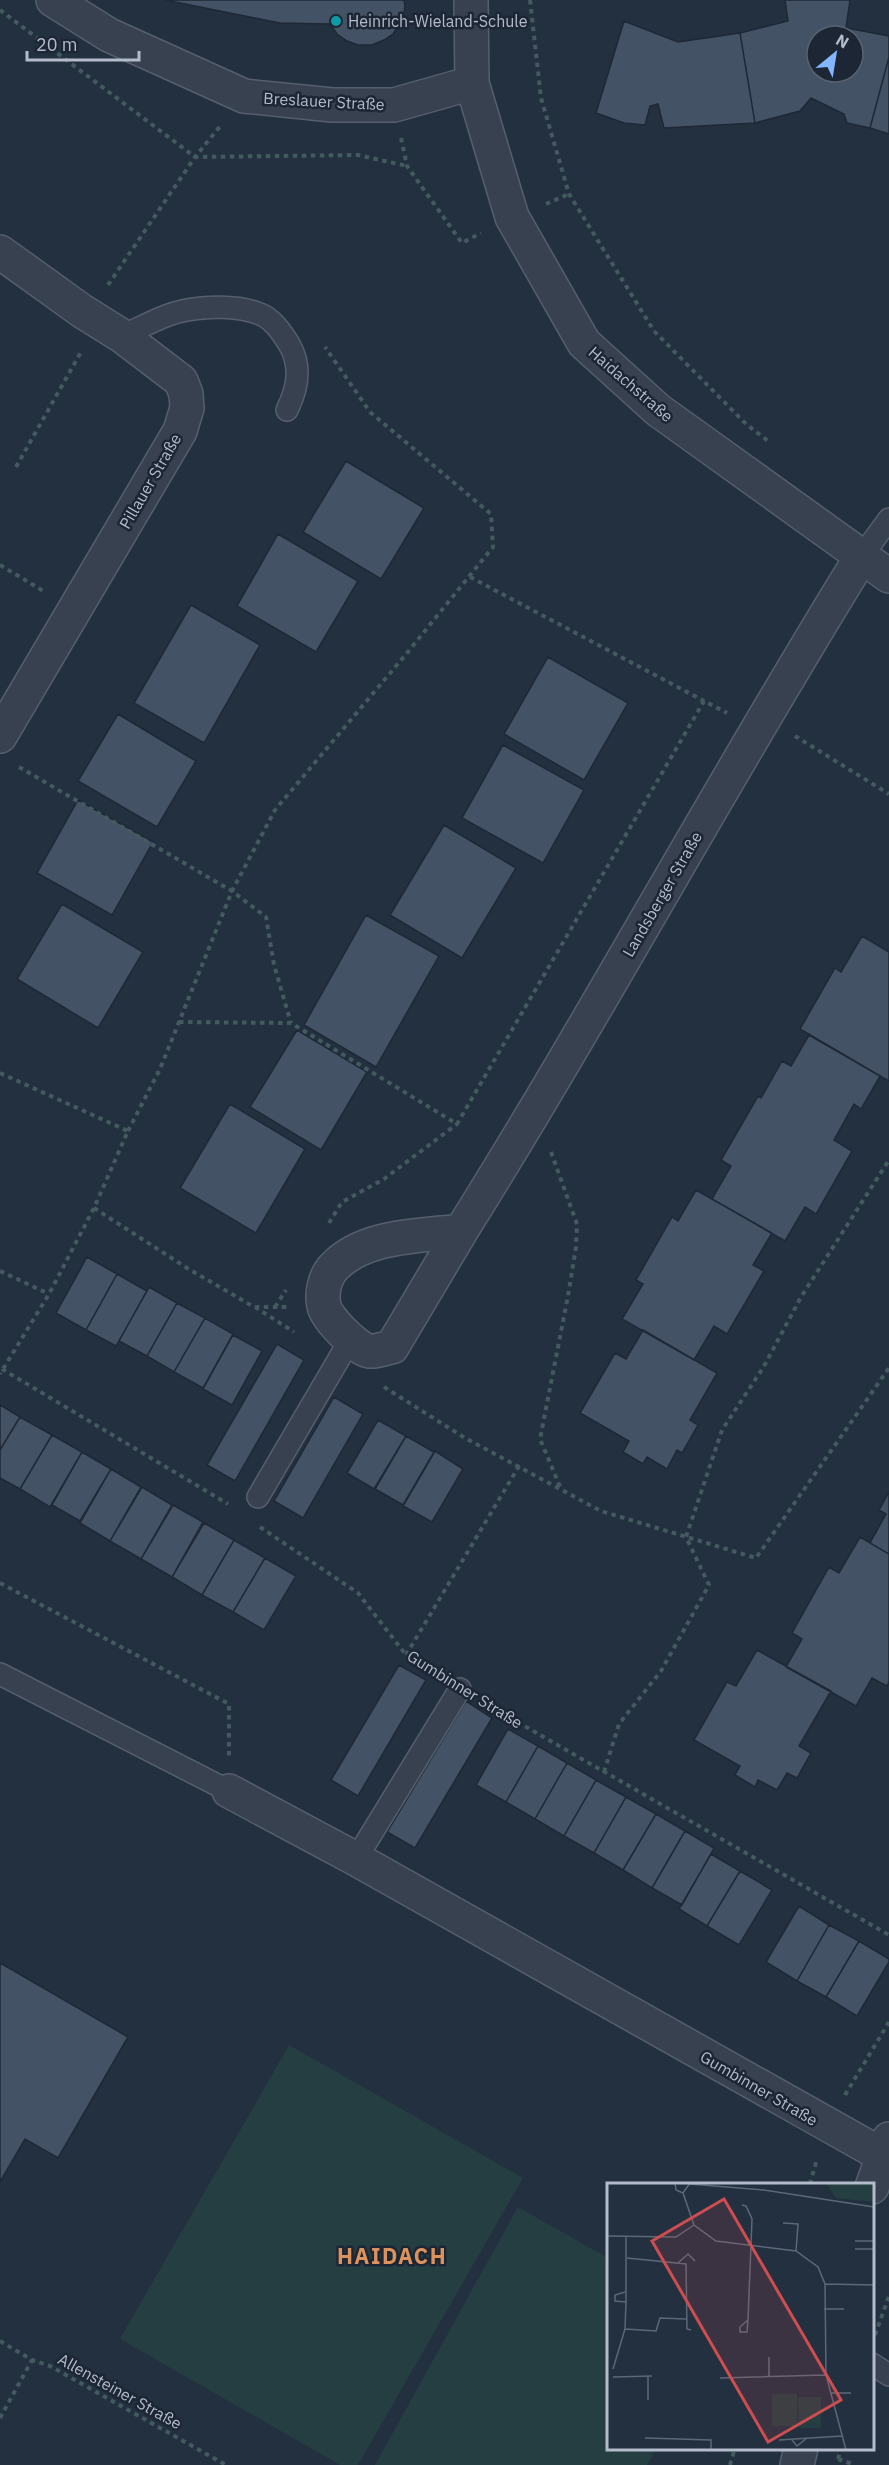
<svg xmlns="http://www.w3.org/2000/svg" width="889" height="2465" font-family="'IBM Plex Sans',sans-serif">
<rect width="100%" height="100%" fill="#233040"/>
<path fill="#253e41" d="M 289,2045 L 523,2178 L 358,2465 L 340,2465 L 120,2339 Z
M 518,2207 L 608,2258 L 608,2448 L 656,2449 L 647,2465 L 375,2465 Z"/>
<path fill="#435264" stroke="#1e2836" stroke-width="1.5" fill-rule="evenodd" d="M 165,0 L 404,0 L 405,6 L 403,19 L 393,34 L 384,40 L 372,45 L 358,45 L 347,41 L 337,34 L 330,24 L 280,23 Z
M 785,0 L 850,0 L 846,28 L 889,36 L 889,57 L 870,128 L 847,123 L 844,114 L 811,98 L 800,111 L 755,123 L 740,33 L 788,21 ZM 817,36 L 853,36 L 853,72 L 817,72 Z
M 624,21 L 678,42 L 740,33 L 755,123 L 664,128 L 658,104 L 650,106 L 645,125 L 624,123 L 596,113 Z
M 889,57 L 889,134 L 870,128 Z
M 346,461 L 424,508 L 381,579 L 303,532 Z
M 278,534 L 358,581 L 316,652 L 237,606 Z
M 191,605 L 260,645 L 204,743 L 134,703 Z
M 548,657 L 628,703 L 584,780 L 504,734 Z
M 118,714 L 196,761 L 157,827 L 78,781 Z
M 503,745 L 584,790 L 543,863 L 462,818 Z
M 78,800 L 153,842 L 112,915 L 37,873 Z
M 444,825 L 516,868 L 462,958 L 390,915 Z
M 62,904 L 143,952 L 98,1028 L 17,979 Z
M 366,915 L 439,956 L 376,1067 L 304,1025 Z
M 862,936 L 889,952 L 889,1081 L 800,1029 L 835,968 L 841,972 Z
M 297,1030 L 367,1072 L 321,1150 L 250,1107 Z
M 809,1035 L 880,1076 L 861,1109 L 854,1104 L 834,1140 L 852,1151 L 816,1214 L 805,1207 L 785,1241 L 712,1199 L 731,1166 L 721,1160 L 758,1096 L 761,1098 L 782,1061 L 791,1066 Z
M 230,1104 L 305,1149 L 256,1233 L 180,1188 Z
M 696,1190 L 772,1233 L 753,1265 L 764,1271 L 727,1334 L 714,1326 L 694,1360 L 622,1319 L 643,1284 L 636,1280 L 672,1217 L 678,1221 Z
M 87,1257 L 117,1274 L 86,1330 L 56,1313 Z
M 117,1274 L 147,1291 L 116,1346 L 86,1330 Z
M 149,1287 L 177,1303 L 147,1356 L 119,1341 Z
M 177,1303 L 205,1318 L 174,1372 L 147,1356 Z
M 205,1318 L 233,1334 L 203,1388 L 174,1372 Z
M 643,1330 L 717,1373 L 690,1420 L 698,1425 L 682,1453 L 677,1450 L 667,1469 L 647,1457 L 643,1464 L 623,1452 L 629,1441 L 580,1413 L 615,1353 L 626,1359 Z
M 233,1335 L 262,1351 L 232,1405 L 203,1389 Z
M 277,1344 L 304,1360 L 235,1481 L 207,1465 Z
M 334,1397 L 363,1414 L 303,1518 L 274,1501 Z
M 0,1405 L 20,1417 L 0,1450 Z
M 20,1417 L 52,1435 L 20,1489 L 0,1478 L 0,1450 Z
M 378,1420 L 406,1436 L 374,1489 L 347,1473 Z
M 52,1435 L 82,1452 L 50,1507 L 20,1489 Z
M 406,1436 L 434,1452 L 403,1505 L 375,1489 Z
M 435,1451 L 463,1469 L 432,1522 L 403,1506 Z
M 82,1452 L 111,1469 L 80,1521 L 52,1505 Z
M 111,1469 L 141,1487 L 110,1541 L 80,1523 Z
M 142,1487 L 172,1505 L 141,1559 L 110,1541 Z
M 889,1492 L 889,1554 L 870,1543 L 886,1514 L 879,1510 Z
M 173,1505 L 203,1522 L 172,1577 L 141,1559 Z
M 204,1523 L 234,1540 L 202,1595 L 172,1577 Z
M 860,1537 L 889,1554 L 889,1682 L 887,1686 L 872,1678 L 856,1706 L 786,1667 L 802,1639 L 792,1633 L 829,1567 L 839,1573 Z
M 234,1540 L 265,1558 L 233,1612 L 202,1595 Z
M 265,1558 L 296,1576 L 264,1630 L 233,1612 Z
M 757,1650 L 831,1691 L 799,1746 L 811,1753 L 797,1778 L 787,1773 L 777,1790 L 758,1780 L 755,1787 L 735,1775 L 740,1766 L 694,1740 L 727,1682 L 736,1686 Z
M 399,1665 L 426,1680 L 358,1796 L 331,1780 Z
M 466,1701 L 492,1718 L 415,1848 L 387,1832 Z
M 508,1729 L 538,1746 L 506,1802 L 476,1785 Z
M 538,1746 L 567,1763 L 535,1819 L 506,1802 Z
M 567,1763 L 596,1780 L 564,1836 L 535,1819 Z
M 596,1780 L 626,1797 L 594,1853 L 564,1836 Z
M 626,1797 L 656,1814 L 623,1870 L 594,1853 Z
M 656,1814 L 685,1831 L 652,1888 L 623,1870 Z
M 685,1831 L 714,1848 L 682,1905 L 652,1888 Z
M 711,1854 L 740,1871 L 707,1926 L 679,1909 Z
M 740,1871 L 772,1890 L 739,1945 L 707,1926 Z
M 799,1906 L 829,1925 L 797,1981 L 766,1962 Z
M 829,1925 L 859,1941 L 826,1997 L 797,1981 Z
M 859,1941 L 889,1959 L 889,1962 L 857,2016 L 826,1997 Z
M 0,1963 L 128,2037 L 58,2158 L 25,2139 L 0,2182 Z"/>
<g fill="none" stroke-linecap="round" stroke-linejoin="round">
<g stroke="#555f6d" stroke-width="24">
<path id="service" d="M 122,336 C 141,328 162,315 182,311 C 205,306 238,305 260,314 C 273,319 282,333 289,344 C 302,366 298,388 287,410
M 862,556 L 889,519
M 258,1497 L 350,1340
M 0,1674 L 229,1791
M 356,1859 L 460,1689
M 872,2364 L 889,2375"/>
</g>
<g stroke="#555f6d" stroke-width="36">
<path id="minor" d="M 53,0 L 109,35 L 244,96 L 332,105 L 394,105 L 472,83
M 471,0 L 472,83 L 512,217 L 584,343 L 658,410 L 889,576
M 0,252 L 82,311 L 122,336 L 181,381 L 186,394 L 187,408 L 180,431 L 0,736
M 461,1231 L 392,1347 C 385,1348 376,1352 369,1351 C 356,1348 327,1319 324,1306 C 321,1293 325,1276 334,1267 C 364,1235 421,1236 461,1231 C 600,1009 724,778 862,556
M 229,1791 L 356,1859 L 882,2155
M 872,2187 L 889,2139
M 797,2465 L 801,2448"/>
</g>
<path stroke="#435b5e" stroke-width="4" stroke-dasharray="4.5 4.5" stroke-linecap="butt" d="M 530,0 L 541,98 L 569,194 L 654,331 L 746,424 L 768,441
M 0,10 L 195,157 L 358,155 L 407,166
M 401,138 L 407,166 L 462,243 L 481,233
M 546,204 L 569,194
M 108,285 L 195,157 L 221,125
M 16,467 L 81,352
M 0,565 L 45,592
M 470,577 L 704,701
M 795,736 L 889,794
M 19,767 L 232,891 L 266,917 L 274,965 L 291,1023
M 179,1022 L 291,1023 L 457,1124 L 704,701 L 727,713
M 0,1073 L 128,1131 L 94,1208 L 49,1294 L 0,1374
M 128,1131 L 160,1069 L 232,891 L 275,810 L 407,653 L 493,547 L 491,514 L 370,412 L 325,347
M 551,1152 L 577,1224 L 576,1247 L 568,1296 L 540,1439 L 561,1489
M 94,1208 L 187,1268 L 254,1307 L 287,1307
M 329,1223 L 342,1202 L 384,1179 L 457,1124
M 0,1271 L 49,1294
M 255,1307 L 294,1332
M 275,1307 L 286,1290
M 2,1369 L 228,1504
M 384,1387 L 465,1438 L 601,1511 L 756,1558 L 889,1368
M 260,1527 L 358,1593 L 406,1655 L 436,1674
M 0,1583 L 229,1704 L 229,1757
M 406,1655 L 519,1466
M 486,1704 L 889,1935
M 604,1772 L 619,1724 L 661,1671 L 709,1585 L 686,1537 L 722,1430 L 763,1368 L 801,1297 L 889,1160
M 845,2095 L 889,2022
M 810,2184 L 817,2159
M 875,2335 L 889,2296
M 0,2341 L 32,2360 L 50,2366 L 226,2465
M 0,2418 L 32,2360
M 838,2459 L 855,2465
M 838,2459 L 841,2448
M 730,2465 L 735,2448"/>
<use href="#service" stroke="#37414f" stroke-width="21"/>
<use href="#minor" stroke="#37414f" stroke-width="33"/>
</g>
<circle fill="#0f9aa8" stroke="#1c2634" stroke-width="2" cx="336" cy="21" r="6"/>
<g text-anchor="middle" stroke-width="5" stroke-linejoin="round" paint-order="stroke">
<g font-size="16" fill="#b3bcca" stroke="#1c2634" text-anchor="start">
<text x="348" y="27">Heinrich-Wieland-Schule</text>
</g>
<g font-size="16" fill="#b3bcca" stroke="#1c2634">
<text transform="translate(324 101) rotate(3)" y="6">Breslauer Straße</text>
<text transform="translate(631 384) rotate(41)" y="6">Haidachstraße</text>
<text transform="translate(150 481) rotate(-60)" y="6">Pillauer Straße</text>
<text transform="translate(662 894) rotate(-60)" y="6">Landsberger Straße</text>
<text transform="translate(465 1689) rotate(32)" y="6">Gumbinner Straße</text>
<text transform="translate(759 2088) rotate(30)" y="6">Gumbinner Straße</text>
<text transform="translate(120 2391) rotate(29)" y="6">Allensteiner Straße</text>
</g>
<g font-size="22" font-weight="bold" letter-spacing="1.5" fill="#dc925c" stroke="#1c2634">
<text x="392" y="2264">HAIDACH</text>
</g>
</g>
<g transform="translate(607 2183)">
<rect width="267" height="267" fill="#233040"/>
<path d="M 219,0 L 267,0 L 267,19 L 229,15 ZM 165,211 L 190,211 L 190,243 L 165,243 ZM 191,214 L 214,214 L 214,245 L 192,245 Z" fill="#253e41"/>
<path fill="none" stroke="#5d6877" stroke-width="1.5" d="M 68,0 L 69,7 L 76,10 L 83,0M 83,1 L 157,7 L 267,24M 76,10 L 87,42 L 109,58 L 189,68 L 211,84 L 218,101 L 219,192 L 239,267M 135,22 L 139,23 L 145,36 L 141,137 L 133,144 L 133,149 L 140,149 L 141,137M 176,40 L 191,41 L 189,68M 0,53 L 69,54 L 87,42M 248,58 L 267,58M 248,66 L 267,66M 20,75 L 79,81 L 80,146 L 84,147M 71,80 L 81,71 L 88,78M 218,101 L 267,102M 18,109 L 8,112 L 8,118 L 19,119 L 19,54M 217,126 L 237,126M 18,146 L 49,148 L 53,135 L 79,136M 6,186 L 18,146 L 19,119M 162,193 L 162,174M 6,194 L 45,193M 41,194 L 41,217M 113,195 L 219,192M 223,210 L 244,210M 38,255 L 104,257 L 104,267M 172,257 L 235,253M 185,257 L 190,263 L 200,255"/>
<path fill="#cd4d50" fill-opacity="0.15" stroke="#cd4d50" stroke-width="3" d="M 117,16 L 234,217 L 161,259 L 45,58 Z"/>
<rect width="267" height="267" fill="none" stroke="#b3bcca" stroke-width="3"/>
</g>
<g transform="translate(835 54) rotate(30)"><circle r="28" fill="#1c2634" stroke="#586270" stroke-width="1.5"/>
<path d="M0-4.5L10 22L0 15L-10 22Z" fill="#84b5ff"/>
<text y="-9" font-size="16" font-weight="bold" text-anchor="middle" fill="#b3bcca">N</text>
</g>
<path d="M27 51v9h112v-9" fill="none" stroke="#b3bcca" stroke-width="3"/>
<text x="36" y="51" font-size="18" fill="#b3bcca" stroke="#1c2634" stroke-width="4.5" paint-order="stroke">20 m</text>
</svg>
